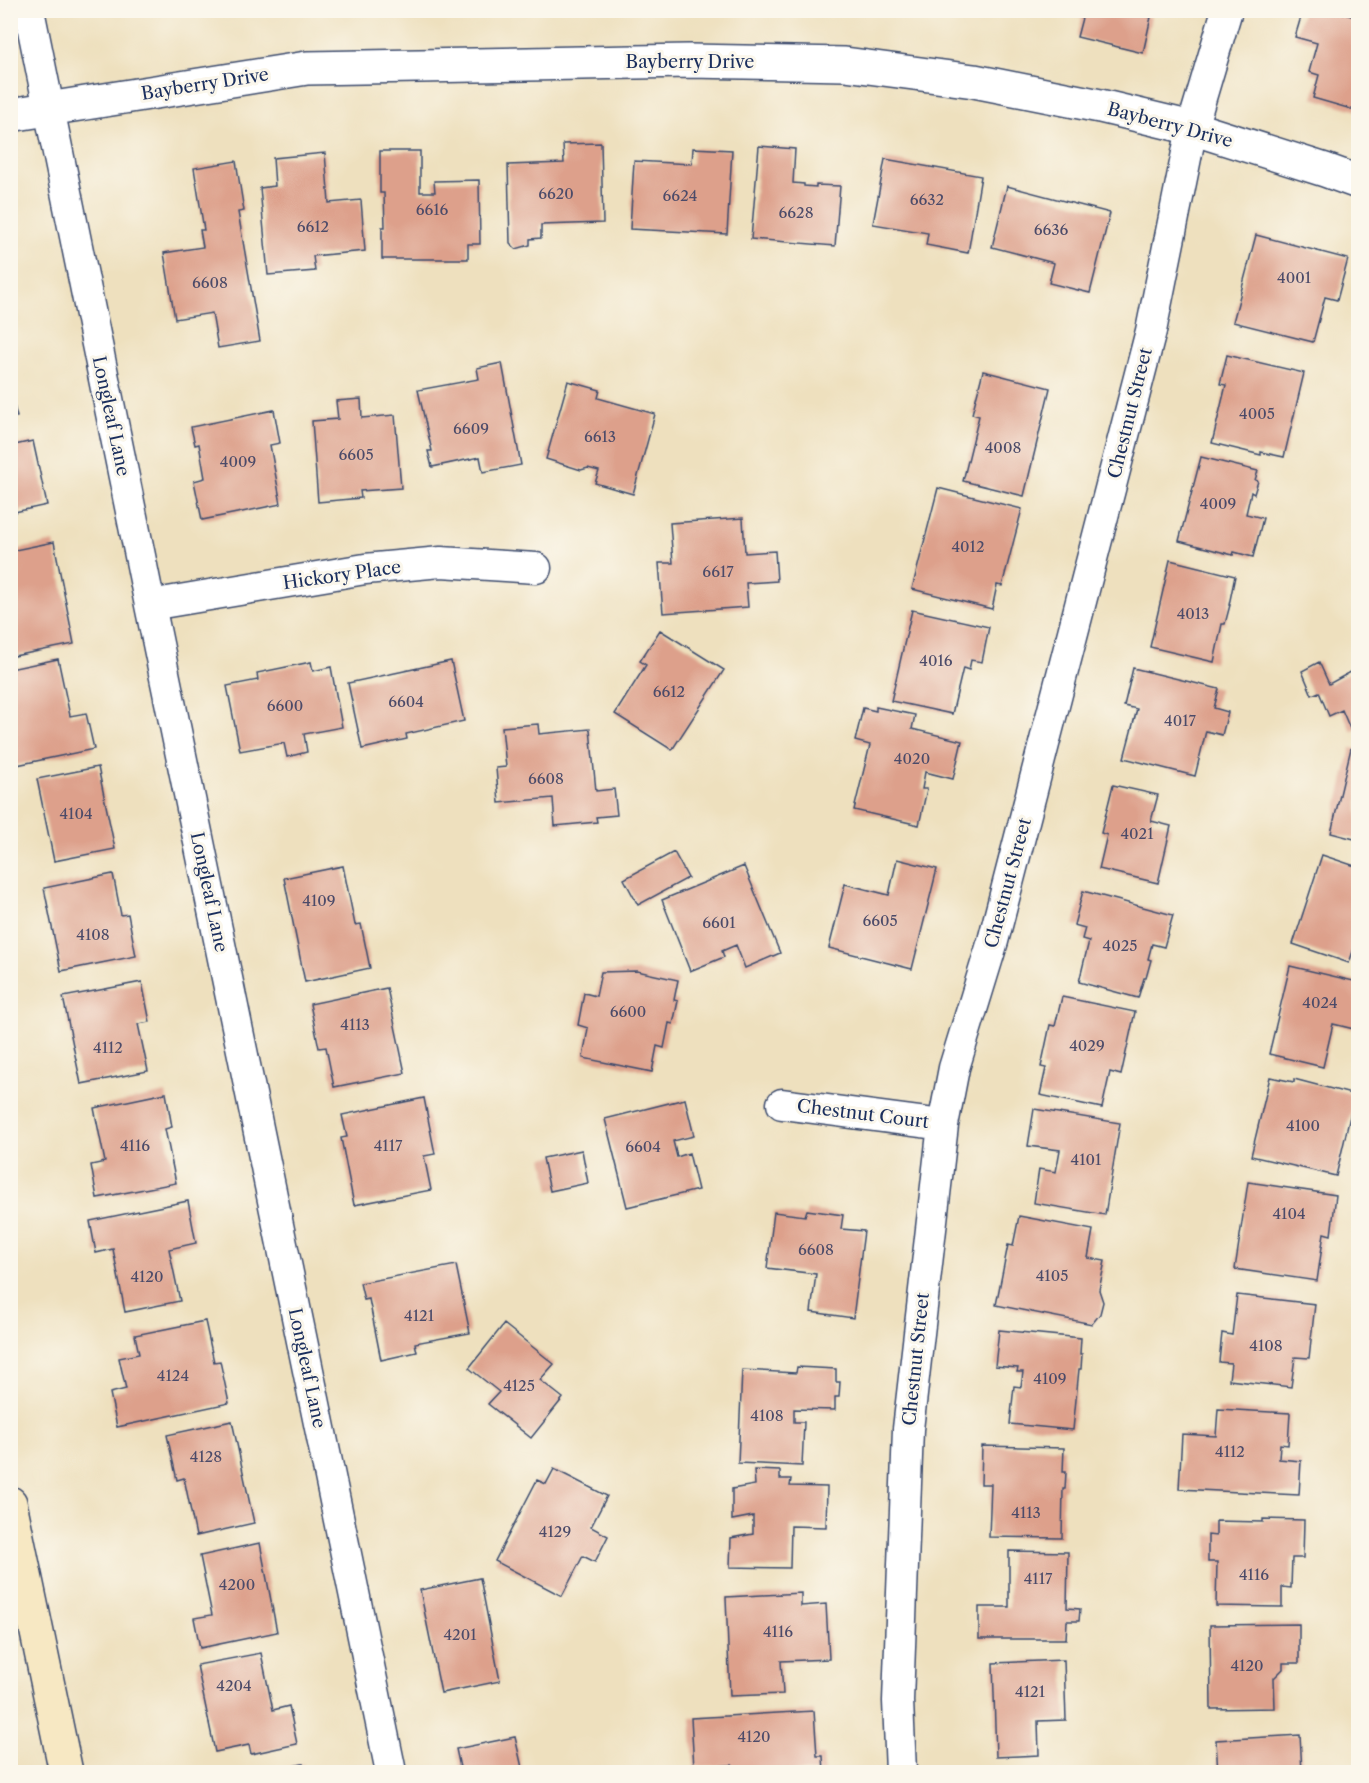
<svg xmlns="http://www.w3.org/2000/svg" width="1369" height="1783" font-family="'Libre Caslon Text',serif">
<rect width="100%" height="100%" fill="#fbf7ec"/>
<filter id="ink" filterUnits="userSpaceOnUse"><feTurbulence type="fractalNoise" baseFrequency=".0167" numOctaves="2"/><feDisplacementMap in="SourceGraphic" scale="12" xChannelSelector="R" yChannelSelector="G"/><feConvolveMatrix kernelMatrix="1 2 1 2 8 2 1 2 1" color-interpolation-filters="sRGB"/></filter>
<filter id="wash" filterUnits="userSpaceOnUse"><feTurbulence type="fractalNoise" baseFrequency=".008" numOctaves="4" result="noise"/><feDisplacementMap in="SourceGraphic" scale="24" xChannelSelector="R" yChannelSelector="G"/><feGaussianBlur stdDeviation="1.35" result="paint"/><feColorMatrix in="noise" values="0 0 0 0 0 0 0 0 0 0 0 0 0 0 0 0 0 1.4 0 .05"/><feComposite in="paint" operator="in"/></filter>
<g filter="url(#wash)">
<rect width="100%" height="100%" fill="#eee0be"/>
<g id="blocks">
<path fill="#dda08b" d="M 1074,10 L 1146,10 L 1145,16 L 1151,17 L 1143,53 L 1077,37 L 1082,18 L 1073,15 Z
M 1303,10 L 1332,10 L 1358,18 L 1358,111 L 1313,98 L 1319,75 L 1309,72 L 1317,43 L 1295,37 Z
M 601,143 L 603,223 L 541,225 L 541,238 L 530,239 L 530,245 L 516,249 L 510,243 L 508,165 L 564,163 L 563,144 Z
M 759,146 L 795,149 L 793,183 L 804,184 L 804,186 L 816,187 L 816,185 L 840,186 L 835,246 L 751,239 Z
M 693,148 L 732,150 L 727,234 L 630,229 L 634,161 L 692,164 Z
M 380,151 L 420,151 L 420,192 L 435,192 L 434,181 L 479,180 L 480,244 L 468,244 L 468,259 L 382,259 L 382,227 L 385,227 L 384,193 L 380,193 Z
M 325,153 L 329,203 L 361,200 L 365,251 L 313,256 L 315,271 L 268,275 L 260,188 L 275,186 L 273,158 Z
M 885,159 L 981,176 L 968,253 L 926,245 L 928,233 L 873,224 Z
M 236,161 L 244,211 L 238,212 L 260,341 L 218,348 L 212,313 L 175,319 L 164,253 L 203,247 L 200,230 L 204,230 L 194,168 Z
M 1007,186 L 1110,213 L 1090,293 L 1049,283 L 1054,263 L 992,247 Z
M 1256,235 L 1348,259 L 1337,300 L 1325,297 L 1313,342 L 1233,322 Z
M 1227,355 L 1304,373 L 1284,457 L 1261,452 L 1261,455 L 1212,443 L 1226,385 L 1220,384 Z
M 502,363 L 521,465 L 483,472 L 480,457 L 432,467 L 428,451 L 432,451 L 418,390 L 479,379 L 477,368 Z
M 983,371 L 1050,388 L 1024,496 L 963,481 L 979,416 L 972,414 Z
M 568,381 L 600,390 L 598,398 L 655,414 L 633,494 L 595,483 L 599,471 L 588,468 L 581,470 L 546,459 Z
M 10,390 L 17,417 L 10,418 Z
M 361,399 L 362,418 L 395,415 L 401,488 L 360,491 L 361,498 L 318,502 L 312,421 L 338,419 L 336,401 Z
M 274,410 L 280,443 L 270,445 L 281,504 L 202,520 L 194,481 L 205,478 L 199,444 L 195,445 L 191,427 Z
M 33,441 L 47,505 L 10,513 L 10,446 Z
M 1201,457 L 1258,471 L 1255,480 L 1258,481 L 1254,494 L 1251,492 L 1246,514 L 1263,518 L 1253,557 L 1234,552 L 1233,555 L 1179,541 Z
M 938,488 L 1022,509 L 1002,586 L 997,585 L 992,609 L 912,589 Z
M 743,518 L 745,553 L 775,551 L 777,581 L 746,583 L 748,607 L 663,613 L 659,563 L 673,563 L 670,523 Z
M 54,542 L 74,644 L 14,656 L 10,640 L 10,551 Z
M 1170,560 L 1235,576 L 1229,605 L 1230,605 L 1225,624 L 1222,624 L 1214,662 L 1150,647 Z
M 912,610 L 989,627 L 982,662 L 971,660 L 969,670 L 963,668 L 952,714 L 891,701 Z
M 660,630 L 724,670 L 672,750 L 615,714 L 646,665 L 640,661 Z
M 58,659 L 70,716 L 86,713 L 94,749 L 12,766 L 10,757 L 10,669 Z
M 451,661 L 464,721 L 406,734 L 407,739 L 362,749 L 348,683 Z
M 311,662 L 313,671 L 331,667 L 342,727 L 304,734 L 307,752 L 287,757 L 284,743 L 240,751 L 227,686 L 258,680 L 257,673 Z
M 1319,662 L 1329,684 L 1358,668 L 1358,728 L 1351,731 L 1342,710 L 1329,716 L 1319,692 L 1312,695 L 1302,671 Z
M 1133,668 L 1219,689 L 1214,708 L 1228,712 L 1222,735 L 1206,731 L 1195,776 L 1124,758 L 1137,709 L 1124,706 Z
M 876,707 L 915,715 L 912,729 L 962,741 L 953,779 L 925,772 L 922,789 L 927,789 L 919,825 L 854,810 L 870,745 L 855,741 L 863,708 L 876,711 Z
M 538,724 L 539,734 L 590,729 L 596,791 L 614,789 L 617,815 L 596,817 L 597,822 L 555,826 L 553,798 L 499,803 L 496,768 L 506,767 L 502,727 Z
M 1351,748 L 1358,749 L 1358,840 L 1331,833 Z
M 98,767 L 115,849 L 54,861 L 37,779 Z
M 1113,785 L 1158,795 L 1151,821 L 1171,826 L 1158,883 L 1099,869 L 1107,835 L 1101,833 Z
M 674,852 L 688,878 L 638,905 L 624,879 Z
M 1322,855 L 1358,867 L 1358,937 L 1349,963 L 1293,944 Z
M 897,859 L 937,869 L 912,969 L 829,948 L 845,884 L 889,895 Z
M 343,866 L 355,925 L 361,924 L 370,968 L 305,982 L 284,878 Z
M 744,866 L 780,953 L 745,968 L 736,945 L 722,951 L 724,957 L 690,971 L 662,900 Z
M 113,874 L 121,915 L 128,914 L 136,956 L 61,971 L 44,888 Z
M 1083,891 L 1173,915 L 1164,947 L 1152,944 L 1148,959 L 1151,960 L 1146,978 L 1144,978 L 1138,998 L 1079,982 L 1089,941 L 1082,939 L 1085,928 L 1074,925 Z
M 1290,966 L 1358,982 L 1358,1030 L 1333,1024 L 1323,1067 L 1269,1054 Z
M 637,971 L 678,980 L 674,1000 L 678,1001 L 673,1024 L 669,1023 L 664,1048 L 657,1046 L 652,1072 L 583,1058 L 588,1028 L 578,1025 L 584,993 L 596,996 L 601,972 Z
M 142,982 L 150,1022 L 138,1024 L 148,1071 L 81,1084 L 63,997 Z
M 387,988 L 405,1073 L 334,1087 L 326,1047 L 319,1048 L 310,1004 Z
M 1062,997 L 1135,1012 L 1121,1075 L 1110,1072 L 1102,1108 L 1040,1095 L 1046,1068 L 1041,1067 L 1050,1025 L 1055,1026 Z
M 1270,1077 L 1294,1082 L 1294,1079 L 1355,1095 L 1336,1176 L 1251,1156 Z
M 166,1093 L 172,1127 L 165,1129 L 176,1183 L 97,1198 L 91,1165 L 105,1162 L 94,1108 Z
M 424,1098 L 435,1154 L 424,1156 L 431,1190 L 354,1205 L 341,1138 L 347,1137 L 342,1115 Z
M 685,1099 L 694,1136 L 673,1141 L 677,1157 L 689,1153 L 698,1190 L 627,1207 L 605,1119 Z
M 1034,1109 L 1120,1123 L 1105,1215 L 1034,1203 L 1039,1169 L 1056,1172 L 1060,1150 L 1028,1146 Z
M 582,1150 L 588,1183 L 550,1191 L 543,1158 Z
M 1248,1182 L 1336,1195 L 1331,1235 L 1324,1233 L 1317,1281 L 1235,1269 Z
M 188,1201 L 196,1243 L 169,1249 L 180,1301 L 125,1312 L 113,1249 L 96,1253 L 90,1221 Z
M 807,1210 L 843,1215 L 841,1229 L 864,1231 L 853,1318 L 811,1312 L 816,1274 L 767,1268 L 774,1212 L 805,1216 Z
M 1019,1216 L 1093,1230 L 1088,1258 L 1105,1261 L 1099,1290 L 1103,1302 L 1100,1314 L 1092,1324 L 996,1305 L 1008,1245 L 1013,1246 Z
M 456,1265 L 470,1333 L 415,1343 L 417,1352 L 381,1360 L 369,1299 L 364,1300 L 360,1283 Z
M 1237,1295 L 1315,1304 L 1309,1358 L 1295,1357 L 1291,1387 L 1229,1380 L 1231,1363 L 1219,1362 L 1222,1333 L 1232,1335 Z
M 205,1321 L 214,1362 L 220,1361 L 229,1403 L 117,1427 L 110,1393 L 126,1389 L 119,1358 L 139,1354 L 135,1335 Z
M 504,1324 L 554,1364 L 540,1380 L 563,1398 L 531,1438 L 488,1404 L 499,1392 L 469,1368 Z
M 999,1330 L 1081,1338 L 1080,1354 L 1082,1354 L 1081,1369 L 1079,1369 L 1073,1430 L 1010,1424 L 1014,1386 L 1021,1387 L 1023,1372 L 1017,1372 L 1018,1368 L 995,1366 Z
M 797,1367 L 836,1369 L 836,1382 L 840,1382 L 839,1397 L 835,1397 L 835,1410 L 794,1409 L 794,1422 L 804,1422 L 802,1466 L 738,1463 L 742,1370 L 796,1373 Z
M 1218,1409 L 1290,1413 L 1288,1445 L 1280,1444 L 1279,1459 L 1301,1461 L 1299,1495 L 1179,1489 L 1182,1434 L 1216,1436 Z
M 232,1421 L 254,1523 L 196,1536 L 184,1478 L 177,1480 L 167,1435 Z
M 982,1446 L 1064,1448 L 1063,1472 L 1066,1472 L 1065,1489 L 1063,1489 L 1062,1538 L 989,1537 L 991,1484 L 981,1484 Z
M 554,1469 L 607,1496 L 591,1527 L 608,1536 L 595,1562 L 583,1556 L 562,1596 L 495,1561 L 537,1480 L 546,1484 Z
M 754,1470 L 780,1471 L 780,1479 L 791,1479 L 790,1486 L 827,1487 L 826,1527 L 791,1526 L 790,1568 L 730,1567 L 731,1538 L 753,1534 L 753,1516 L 732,1520 L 732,1489 L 755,1485 Z
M 1263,1519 L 1304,1520 L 1303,1558 L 1292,1558 L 1291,1588 L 1282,1587 L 1282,1607 L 1216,1606 L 1217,1562 L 1208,1562 L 1208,1535 L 1216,1536 L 1216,1521 L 1263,1522 Z
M 260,1543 L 277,1632 L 200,1648 L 194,1618 L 212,1615 L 200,1556 Z
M 1009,1551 L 1068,1552 L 1067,1608 L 1080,1609 L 1079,1621 L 1067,1621 L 1066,1639 L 979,1639 L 979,1607 L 1009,1607 Z
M 480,1578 L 500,1681 L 441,1693 L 420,1590 Z
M 801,1593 L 801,1606 L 826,1604 L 829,1659 L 781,1661 L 783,1694 L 730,1696 L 726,1597 Z
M 1299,1624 L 1299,1663 L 1283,1663 L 1283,1669 L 1274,1678 L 1275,1708 L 1211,1709 L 1210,1625 Z
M 261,1653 L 273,1710 L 289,1706 L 297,1744 L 251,1754 L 249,1745 L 215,1752 L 197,1665 Z
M 1064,1660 L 1066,1720 L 1038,1721 L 1039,1755 L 996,1757 L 993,1663 Z
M 814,1711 L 817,1756 L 823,1756 L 824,1772 L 733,1772 L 733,1765 L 694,1767 L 691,1718 Z
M 1300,1735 L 1302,1772 L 1218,1772 L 1216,1740 Z
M 515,1737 L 523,1772 L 461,1772 L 456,1749 Z
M 303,1764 L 305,1772 L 268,1772 L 268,1771 Z"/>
</g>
</g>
<g filter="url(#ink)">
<use href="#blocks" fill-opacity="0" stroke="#3b4a6c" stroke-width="1.5"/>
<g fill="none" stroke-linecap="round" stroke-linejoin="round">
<g stroke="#3b4a6c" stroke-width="33">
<path id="minor" d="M 29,10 L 150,605 L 391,1772
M 150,605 L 365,569 L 441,562 L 536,568
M 782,1104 L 943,1125
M 901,1772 L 898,1701 L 908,1429 L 943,1125 L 954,1068 L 993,941 L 1151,331 L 1192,128 L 1227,10"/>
</g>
<g stroke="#3b4a6c" stroke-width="36">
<path id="tertiary" d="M 10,115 L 307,68 L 689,61 L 845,64 L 974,81 L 1100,106 L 1192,128 L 1325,170 L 1358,182"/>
</g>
<g stroke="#3b4a6c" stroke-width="36">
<path id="secondary" d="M 10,1503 L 66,1772"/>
</g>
<use href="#minor" stroke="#fff" stroke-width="30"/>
<use href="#tertiary" stroke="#fff" stroke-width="33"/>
<use href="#secondary" stroke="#f7e8c3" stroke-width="33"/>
</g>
</g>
<g text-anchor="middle" stroke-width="6" stroke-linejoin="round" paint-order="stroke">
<g font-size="15" fill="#4c4b69">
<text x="556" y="199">6620</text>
<text x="680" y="201">6624</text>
<text x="927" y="205">6632</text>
<text x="432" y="215">6616</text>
<text x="796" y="218">6628</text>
<text x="313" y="232">6612</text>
<text x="1051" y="235">6636</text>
<text x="1294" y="283">4001</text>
<text x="210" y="288">6608</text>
<text x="1257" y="419">4005</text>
<text x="471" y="434">6609</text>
<text x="600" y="442">6613</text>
<text x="1003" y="453">4008</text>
<text x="356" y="460">6605</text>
<text x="238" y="467">4009</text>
<text x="1218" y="509">4009</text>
<text x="968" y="552">4012</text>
<text x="718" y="577">6617</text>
<text x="1193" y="619">4013</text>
<text x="936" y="666">4016</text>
<text x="669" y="697">6612</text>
<text x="406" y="707">6604</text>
<text x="285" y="711">6600</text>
<text x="1180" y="726">4017</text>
<text x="912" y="764">4020</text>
<text x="546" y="784">6608</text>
<text x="76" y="819">4104</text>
<text x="1137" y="839">4021</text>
<text x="319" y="906">4109</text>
<text x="880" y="926">6605</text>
<text x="719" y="928">6601</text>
<text x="93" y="940">4108</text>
<text x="1120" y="951">4025</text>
<text x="1320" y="1008">4024</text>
<text x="628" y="1017">6600</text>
<text x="355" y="1030">4113</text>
<text x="1087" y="1051">4029</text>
<text x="108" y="1053">4112</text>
<text x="1303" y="1131">4100</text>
<text x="135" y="1151">4116</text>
<text x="388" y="1151">4117</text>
<text x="643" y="1152">6604</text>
<text x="1086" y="1165">4101</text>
<text x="1289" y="1219">4104</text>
<text x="816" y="1255">6608</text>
<text x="1052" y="1281">4105</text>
<text x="147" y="1282">4120</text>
<text x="419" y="1321">4121</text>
<text x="1266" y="1351">4108</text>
<text x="173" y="1381">4124</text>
<text x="1050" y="1384">4109</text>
<text x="519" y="1391">4125</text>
<text x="767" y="1421">4108</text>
<text x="1230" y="1457">4112</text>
<text x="206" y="1462">4128</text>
<text x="1026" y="1518">4113</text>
<text x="555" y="1537">4129</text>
<text x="1254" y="1580">4116</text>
<text x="1038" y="1584">4117</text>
<text x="237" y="1590">4200</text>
<text x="778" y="1637">4116</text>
<text x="460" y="1640">4201</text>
<text x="1247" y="1671">4120</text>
<text x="234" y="1691">4204</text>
<text x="1030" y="1697">4121</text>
<text x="754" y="1742">4120</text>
</g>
<g font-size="18" fill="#1b2f5e" stroke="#fbf7ec">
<text x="690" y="68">Bayberry Drive</text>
<text transform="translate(205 84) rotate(-9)" y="6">Bayberry Drive</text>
<text transform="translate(1170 125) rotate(15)" y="6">Bayberry Drive</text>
<text transform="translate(1130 413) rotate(-76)" y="6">Chestnut Street</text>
<text transform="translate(111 416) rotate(78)" y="6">Longleaf Lane</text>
<text transform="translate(342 575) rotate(-8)" y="6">Hickory Place</text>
<text transform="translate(1008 883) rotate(-75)" y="6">Chestnut Street</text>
<text transform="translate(209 892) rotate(78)" y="6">Longleaf Lane</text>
<text transform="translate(863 1114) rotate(7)" y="6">Chestnut Court</text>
<text transform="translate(916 1359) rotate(-84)" y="6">Chestnut Street</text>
<text transform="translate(307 1368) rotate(78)" y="6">Longleaf Lane</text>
</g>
</g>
<rect width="1369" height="1783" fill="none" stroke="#fbf7ec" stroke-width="36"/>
</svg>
